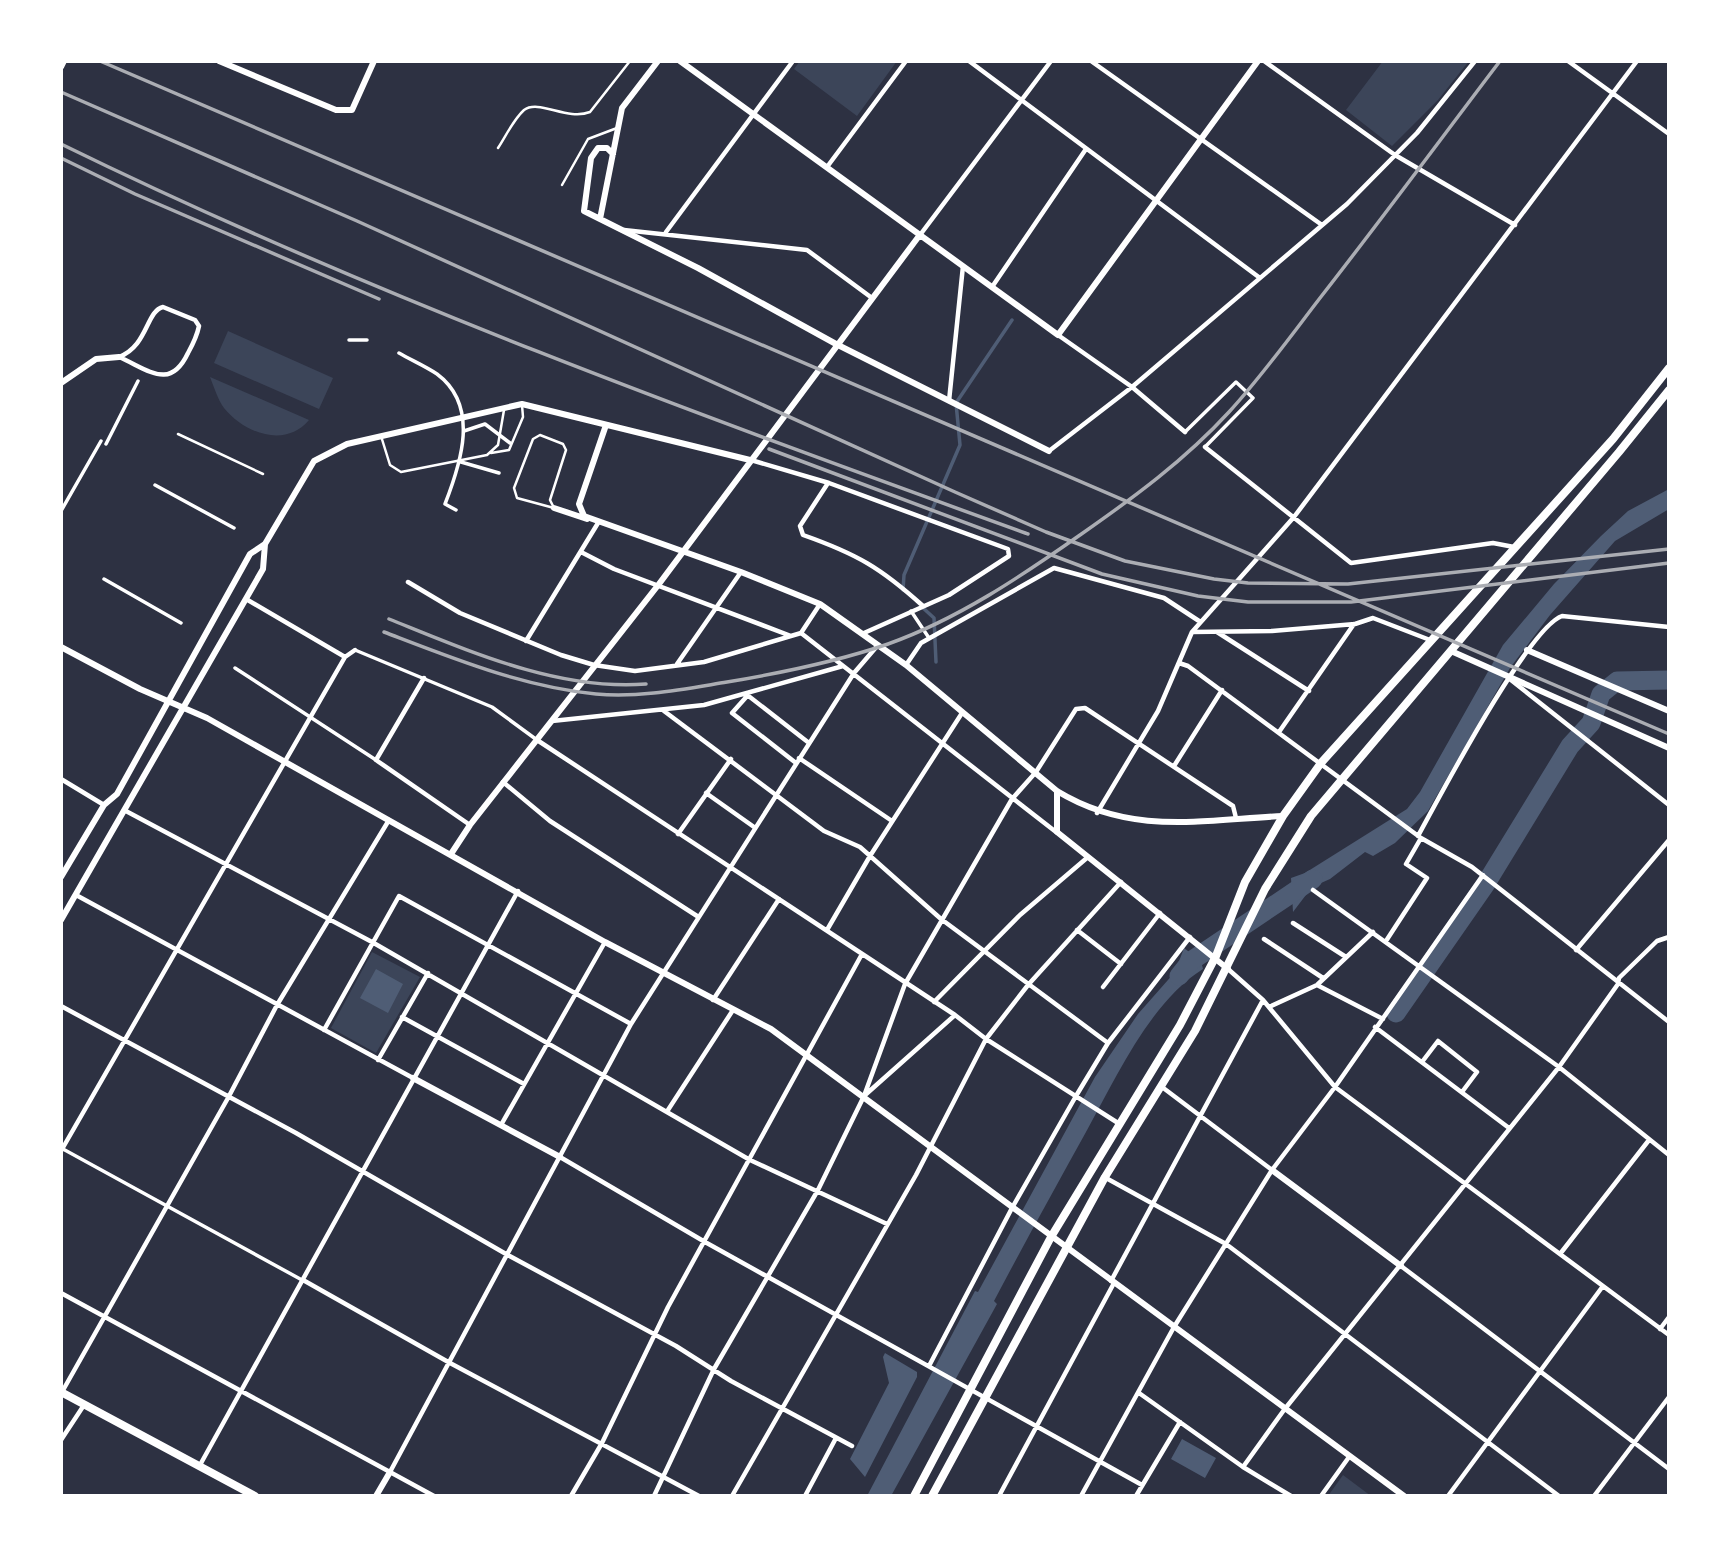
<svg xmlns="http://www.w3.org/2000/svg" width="1730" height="1557" font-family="Spectral,serif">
<rect width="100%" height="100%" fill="#2d3142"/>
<path fill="#3c4559" d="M 800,61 L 897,61 L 857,116 L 794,69 Z
M 1383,61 L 1469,61 L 1438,100 L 1392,146 L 1346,110 Z
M 228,331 L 333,378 L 319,409 L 214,363 Z
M 210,377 L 309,420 C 286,448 245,434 224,408 C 218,400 214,387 210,377 Z
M 372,952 L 420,977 L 376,1053 L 331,1028 Z
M 1343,1475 L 1371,1496 L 1328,1496 Z"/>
<path fill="#4f5d75" d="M 1669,489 L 1669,509 L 1615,541 L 1550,615 L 1510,668 L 1428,811 L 1395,843 L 1373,856 L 1365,852 L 1330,879 L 1312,887 L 1293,912 L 1291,878 L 1305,873 L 1407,809 L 1420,792 L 1503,645 L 1554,584 L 1601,536 L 1628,511 Z
M 1184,948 L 1201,961 L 1203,969 C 1150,1002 1116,1078 1086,1132 C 1055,1188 1024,1244 994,1301 L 997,1304 L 891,1496 L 867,1496 L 975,1291 L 978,1292 L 1095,1077 L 1138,1014 L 1175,972 Z
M 376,969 L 403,984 L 388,1013 L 360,998 Z
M 885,1353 L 917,1372 L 917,1377 L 865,1477 L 850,1459 L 889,1383 L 883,1357 Z
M 1182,1439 L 1216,1458 L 1205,1478 L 1171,1459 Z"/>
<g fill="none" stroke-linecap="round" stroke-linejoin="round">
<path stroke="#4f5d75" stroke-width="3.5" d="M 903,590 L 904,575 L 960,445 L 956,403 L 1012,320
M 922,607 L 934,618 L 936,662"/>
<path stroke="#4f5d75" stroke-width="19" d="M 1179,976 L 1191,961 L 1313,879
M 1396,1013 L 1485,885 L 1570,746 L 1591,723 L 1601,694 L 1617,681 L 1669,680"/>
<path stroke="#fff" stroke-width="2.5" d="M 498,148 C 506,136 513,120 524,110 C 539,99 567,121 590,112 L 630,61
M 562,185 L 588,139 L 617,128
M 178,434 L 263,474
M 540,435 L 563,444 L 566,450 L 550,500 L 554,508 L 517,498 L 514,488 L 533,439 Z
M 381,436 L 390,465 L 401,472 L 487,455 L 498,445 L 504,410
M 491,453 L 509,450 L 523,417 L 522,405"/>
<path stroke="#fff" stroke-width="3.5" d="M 349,340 L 367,340
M 399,353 C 411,360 425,366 437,374 C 480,406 461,463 445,504 L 456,510
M 464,431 L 485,424 L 510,443
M 1185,432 L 1236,382 L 1253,398 L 1205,447
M 106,444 L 138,381
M 461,462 L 499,473
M 155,485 L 234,528
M 61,511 L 101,441
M 104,579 L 181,623
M 911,611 L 929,638
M 355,650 L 492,707 L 537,740
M 235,668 L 376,760
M 63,1149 L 302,1280"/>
<path stroke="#fff" stroke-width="4.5" d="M 969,61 L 1260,278
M 1091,61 L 1322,225
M 1264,61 L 1395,155 L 1515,225
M 1568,61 L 1669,134
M 827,167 L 906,61
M 624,230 L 807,250 L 872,298
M 666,232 L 793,61
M 920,235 L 1051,61
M 992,287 L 1086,149
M 163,307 L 195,320 L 199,326 C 197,336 193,344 188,353 C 170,391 149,370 119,357 C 148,346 146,311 163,307 Z
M 1058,335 L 1132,387 L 1185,432
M 949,401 L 963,266
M 1205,447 L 1351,563 L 1493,543 L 1514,547
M 1049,451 L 1132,387 L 1347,204 L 1417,133 L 1475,61
M 751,460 L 829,483 L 1008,549 L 1009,556 L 949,595 L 864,633
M 828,483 L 800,526 L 803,535 C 857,554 881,568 923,606
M 581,552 L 614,569 L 791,636
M 408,582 L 460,613 L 561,655 L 594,665 L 635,671 L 704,662 L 801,633 L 820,604
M 246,599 L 345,657 L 355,650
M 1192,632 L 1294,517 L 1637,61
M 1217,632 L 1309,691
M 801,633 L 1056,832
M 526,641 L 598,523
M 1179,663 L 1188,666 L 1421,838 L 1472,867 L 1669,1022
M 677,664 L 741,572
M 906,665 L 921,643 L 1054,568 L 1164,598 L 1199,621
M 424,678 L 376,760 L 470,825
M 1511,680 L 1669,805
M 746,694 L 809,743
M 748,695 L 732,713 L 796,763
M 664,711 L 824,831 L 860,847 L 941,919 L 1108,1043
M 552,721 L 704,705 L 843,666
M 1279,732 L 1354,624
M 537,740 L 955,1015 L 986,1039 L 1118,1123
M 799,758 L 892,821
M 1174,766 L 1222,690
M 61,779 L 104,805
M 503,782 L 550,821 L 697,916
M 706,793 L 754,827
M 124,810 L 372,942 L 750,1160 L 887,1224
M 1097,813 L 1158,711 L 1192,632 L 1272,631 L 1355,624 L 1373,618 L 1430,640
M 678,834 L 731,759
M 1418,836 C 1440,796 1528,628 1562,616 L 1669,627
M 1313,890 L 1559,1067 L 1669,1155
M 76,895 L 413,1078
M 1293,923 L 1346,957
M 827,930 L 870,856 L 962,713
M 1077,930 L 1121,964
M 1264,939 L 1323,978
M 1386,941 L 1427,878 L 1406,864 L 1421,838
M 1576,950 L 1669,840
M 1228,969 L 1263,1000 L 1335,1087 L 1669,1335
M 1317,985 L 1383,1019
M 1103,987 L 1160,913
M 713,1000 L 779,899
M 934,1002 L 1020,915 L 1088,857
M 61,1006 L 296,1133 L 506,1254 L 676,1346 L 731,1381 L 852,1446
M 1269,1007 L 1317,985 L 1373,932
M 402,1017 L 524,1084
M 1375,1027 L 1509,1128
M 324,1030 L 399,896 L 631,1024
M 378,1060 L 428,973
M 1422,1062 L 1438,1041 L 1477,1072 L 1462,1092
M 1162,1087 L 1272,1170
M 864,1096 L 955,1015
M 668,1110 L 733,1010
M 501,1125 L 605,942
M 61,1151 L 345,657
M 560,1157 L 705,1242 L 1142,1485
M 1106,1178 L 1226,1244 L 1559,1496
M 1560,1254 L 1649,1140
M 1401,1266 L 1669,1469
M 303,1280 L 450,1363 L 699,1496
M 1111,1281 L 1263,1000
M 61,1293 L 434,1496
M 1660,1329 L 1669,1317
M 929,1366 L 1012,1208 L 1076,1096 L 1108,1043 L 1190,937
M 62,1392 L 228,1098 L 277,1005 L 389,820
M 1139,1393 L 1243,1467 L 1284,1410 L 1559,1067 L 1618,984 L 1619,978 L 1657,941 L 1669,937
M 61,1440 L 84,1405
M 200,1465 L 518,891
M 1243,1467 L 1291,1496
M 390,1472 L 631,1024 L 854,673 L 878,645
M 571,1496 L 602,1443 L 668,1307 L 862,954
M 654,1496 L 714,1369 L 818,1190 L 864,1096 L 905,984 L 1012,799 L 1036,772 L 1076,709 L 1085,708 L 1233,806 L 1236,818
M 732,1496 L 916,1175 L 986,1039 L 1028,985 L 1121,882
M 805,1496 L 836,1438
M 999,1496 L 1114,1283
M 1081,1496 L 1174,1327 L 1272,1170 L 1335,1087 L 1483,875
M 1136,1496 L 1180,1422
M 1321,1496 L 1349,1457
M 1448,1496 L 1603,1286
M 1594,1496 L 1669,1397"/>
<path stroke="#fff" stroke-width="6" d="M 219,61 L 336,110 L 352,110 L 374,61
M 680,61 L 1058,335 L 1258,61
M 61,67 L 64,61
M 613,154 L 607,148 L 598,148 L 591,158 L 584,211 L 600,219 L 622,108 L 658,61
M 600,219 L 698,268 L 836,344 L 1049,451
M 61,383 L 96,359 L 119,357
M 606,425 L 579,504 L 584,516 L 741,572 L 820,604 L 906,665 L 1057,791 C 1131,836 1201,820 1283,816
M 554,508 L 587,519
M 61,647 L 140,689 L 207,718 L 605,942 L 771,1029 L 1404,1496
M 1527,650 L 1669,711
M 1451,651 L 1669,748
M 1057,791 L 1057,832 L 1228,969
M 451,854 L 470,825 L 659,584 L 919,236
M 61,877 L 104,805 L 117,794 L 250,554 L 265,544 L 314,461 L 347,444 L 522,404 L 750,460
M 61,920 L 263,569 L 265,544
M 413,1078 L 560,1157
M 1272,1170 L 1401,1266
M 376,1496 L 390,1472"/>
<path stroke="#fff" stroke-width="8" d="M 914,1496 L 1051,1237 L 1180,1025 L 1216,956 L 1245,882 L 1283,816 L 1321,763 L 1613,439 L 1669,368
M 932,1496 L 1105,1177 L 1195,1031 L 1265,889 L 1311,816 L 1619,452 L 1669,390"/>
<path stroke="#fff" stroke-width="8" d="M 61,1392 L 255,1496"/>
<path stroke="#abadb3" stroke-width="3.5" d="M 100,61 L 1669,734
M 61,92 L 357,221 L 955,492 L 1046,532 L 1125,561 L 1214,579 L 1248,583 L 1348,584 L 1669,549
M 61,144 C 373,297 702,416 1028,534
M 61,158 L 135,194 L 379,299
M 769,449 L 1102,574 L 1198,596 L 1248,602 L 1351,602 L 1669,563
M 389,619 C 469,651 558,691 646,684
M 384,632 C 452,658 523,687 596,694 C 640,698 684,689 727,682 C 781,673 836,662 888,644 C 958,619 1020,577 1080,535 C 1133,498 1185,460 1229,412 C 1262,376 1290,337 1320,298 C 1381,220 1440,140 1500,61"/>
</g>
<rect width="1730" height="1557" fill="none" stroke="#ffffff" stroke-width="126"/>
</svg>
